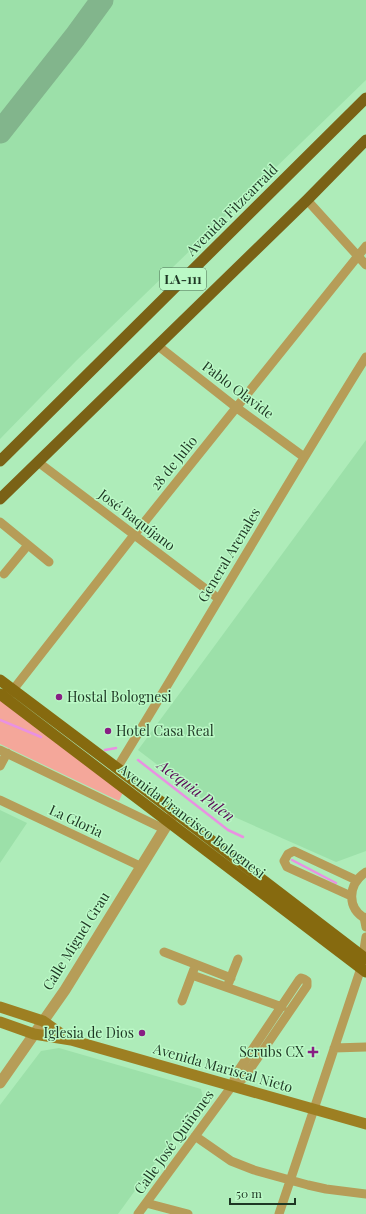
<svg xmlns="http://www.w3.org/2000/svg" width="366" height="1214" font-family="'Playfair Display',serif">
<rect width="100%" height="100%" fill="#aeecb9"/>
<path fill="#9ce0a9" d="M 0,0 L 366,0 L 366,80 L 76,361 L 0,439 Z
M 366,440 L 366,851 L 336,862 L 214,808 L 138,750 Z
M 0,810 L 27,823 L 0,863 Z
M 59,1048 L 201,1089 L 203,1097 L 118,1214 L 0,1214 L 0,1105 L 41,1051 Z"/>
<path fill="#f4a79a" d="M 0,699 L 123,792 L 119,801 L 0,744 Z"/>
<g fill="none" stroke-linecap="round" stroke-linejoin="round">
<path stroke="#e991e2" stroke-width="2.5" d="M 0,720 L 41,737
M 105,750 L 116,748
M 138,760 L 228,830 L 243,837
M 292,860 L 336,883"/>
<path stroke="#82b58c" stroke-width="23" d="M 0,132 L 75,37 L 102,0"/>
<path stroke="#b69d58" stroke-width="9" d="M 307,200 L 366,265
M 157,345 L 237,408 L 304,457
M 38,462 L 219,599
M 0,522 L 49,562
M 4,574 L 28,545
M 9,695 L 134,535 L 366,246
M 0,750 L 164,829
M 0,766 L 7,753
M 117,768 C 201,631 281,493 366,357
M 0,800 L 140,866
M 366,872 C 348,884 346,908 366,919
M 351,896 L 287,867 L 284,861 L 288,854 L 294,851 L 356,880
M 364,917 L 366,927
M 164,952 L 231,978
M 192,975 L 282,1007
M 229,982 L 238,959
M 182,1001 L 194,969
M 334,1048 L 366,1047
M 195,1136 L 231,1161 L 254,1170 L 308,1185 L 326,1189 L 366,1194
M 146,1203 L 188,1214
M 138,1214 L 232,1086 L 236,1074 L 299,980 L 301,978 L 304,979 L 307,981 L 307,986 L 244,1078 L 232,1086
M 279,1214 L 361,968 L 366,937"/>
<path stroke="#b69d58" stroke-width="11" d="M 0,1083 L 65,990 L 173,815"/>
<path stroke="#9d7f22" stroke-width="11" d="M 0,1007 L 43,1021 L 67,1038
M 0,1022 L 34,1034 L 71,1040 L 366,1124"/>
<path stroke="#866a0f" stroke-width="11" d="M 0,680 L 117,768 L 366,959
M 0,694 L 366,972"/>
<path stroke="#7a6216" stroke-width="11" d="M 0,461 L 366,98
M 0,499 L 307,200 L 366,140"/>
</g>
<g fill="#881e84" stroke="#bbf9c6" stroke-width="1.5">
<circle cx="59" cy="697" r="4"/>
<circle cx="108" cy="731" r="4"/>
<circle cx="142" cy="1033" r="4"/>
<path d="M311 1046h4v4h4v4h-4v4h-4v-4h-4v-4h4z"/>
</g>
<g text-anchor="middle" stroke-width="3" stroke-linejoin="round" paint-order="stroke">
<rect fill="#bbf9c6" stroke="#4d7155" stroke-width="1" x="160" y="268" width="46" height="22" rx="3"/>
<g font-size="13" font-weight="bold" fill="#1e3724">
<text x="183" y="284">LA-111</text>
</g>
<g font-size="14" fill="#1e3724" stroke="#bbf9c6">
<text transform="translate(232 210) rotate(-45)" y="5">Avenida Fitzcarrald</text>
<text transform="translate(238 390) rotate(37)" y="5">Pablo Olavide</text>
<text transform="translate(174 463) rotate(-51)" y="5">28 de Julio</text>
<text transform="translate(137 520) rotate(37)" y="5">José Baquíjano</text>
<text transform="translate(229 555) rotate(-59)" y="5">General Arenales</text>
<text transform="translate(76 821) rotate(25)" y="5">La Gloria</text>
<text transform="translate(192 821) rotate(37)" y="5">Avenida Francisco Bolognesi</text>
<text transform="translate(76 941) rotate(-58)" y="5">Calle Miguel Grau</text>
<text transform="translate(223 1068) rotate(16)" y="5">Avenida Mariscal Nieto</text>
<text transform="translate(174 1142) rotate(-54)" y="5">Calle José Quiñones</text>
</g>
<g font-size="14" fill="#1e3724" stroke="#bbf9c6" text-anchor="start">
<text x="67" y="702">Hostal Bolognesi</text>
<text x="116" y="736">Hotel Casa Real</text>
<text x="134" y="1038" text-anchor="end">Iglesia de Dios</text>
<text x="304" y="1057" text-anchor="end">Scrubs CX</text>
</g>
<g font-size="15" font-style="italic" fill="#590856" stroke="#bbf9c6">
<text transform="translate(196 791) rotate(37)" y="5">Acequia Pulen</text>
</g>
</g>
<path d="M230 1198v6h65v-6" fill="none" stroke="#1e3724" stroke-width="2"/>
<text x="236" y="1198" font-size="12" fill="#1e3724" stroke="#bbf9c6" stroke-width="3" paint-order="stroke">50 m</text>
</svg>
